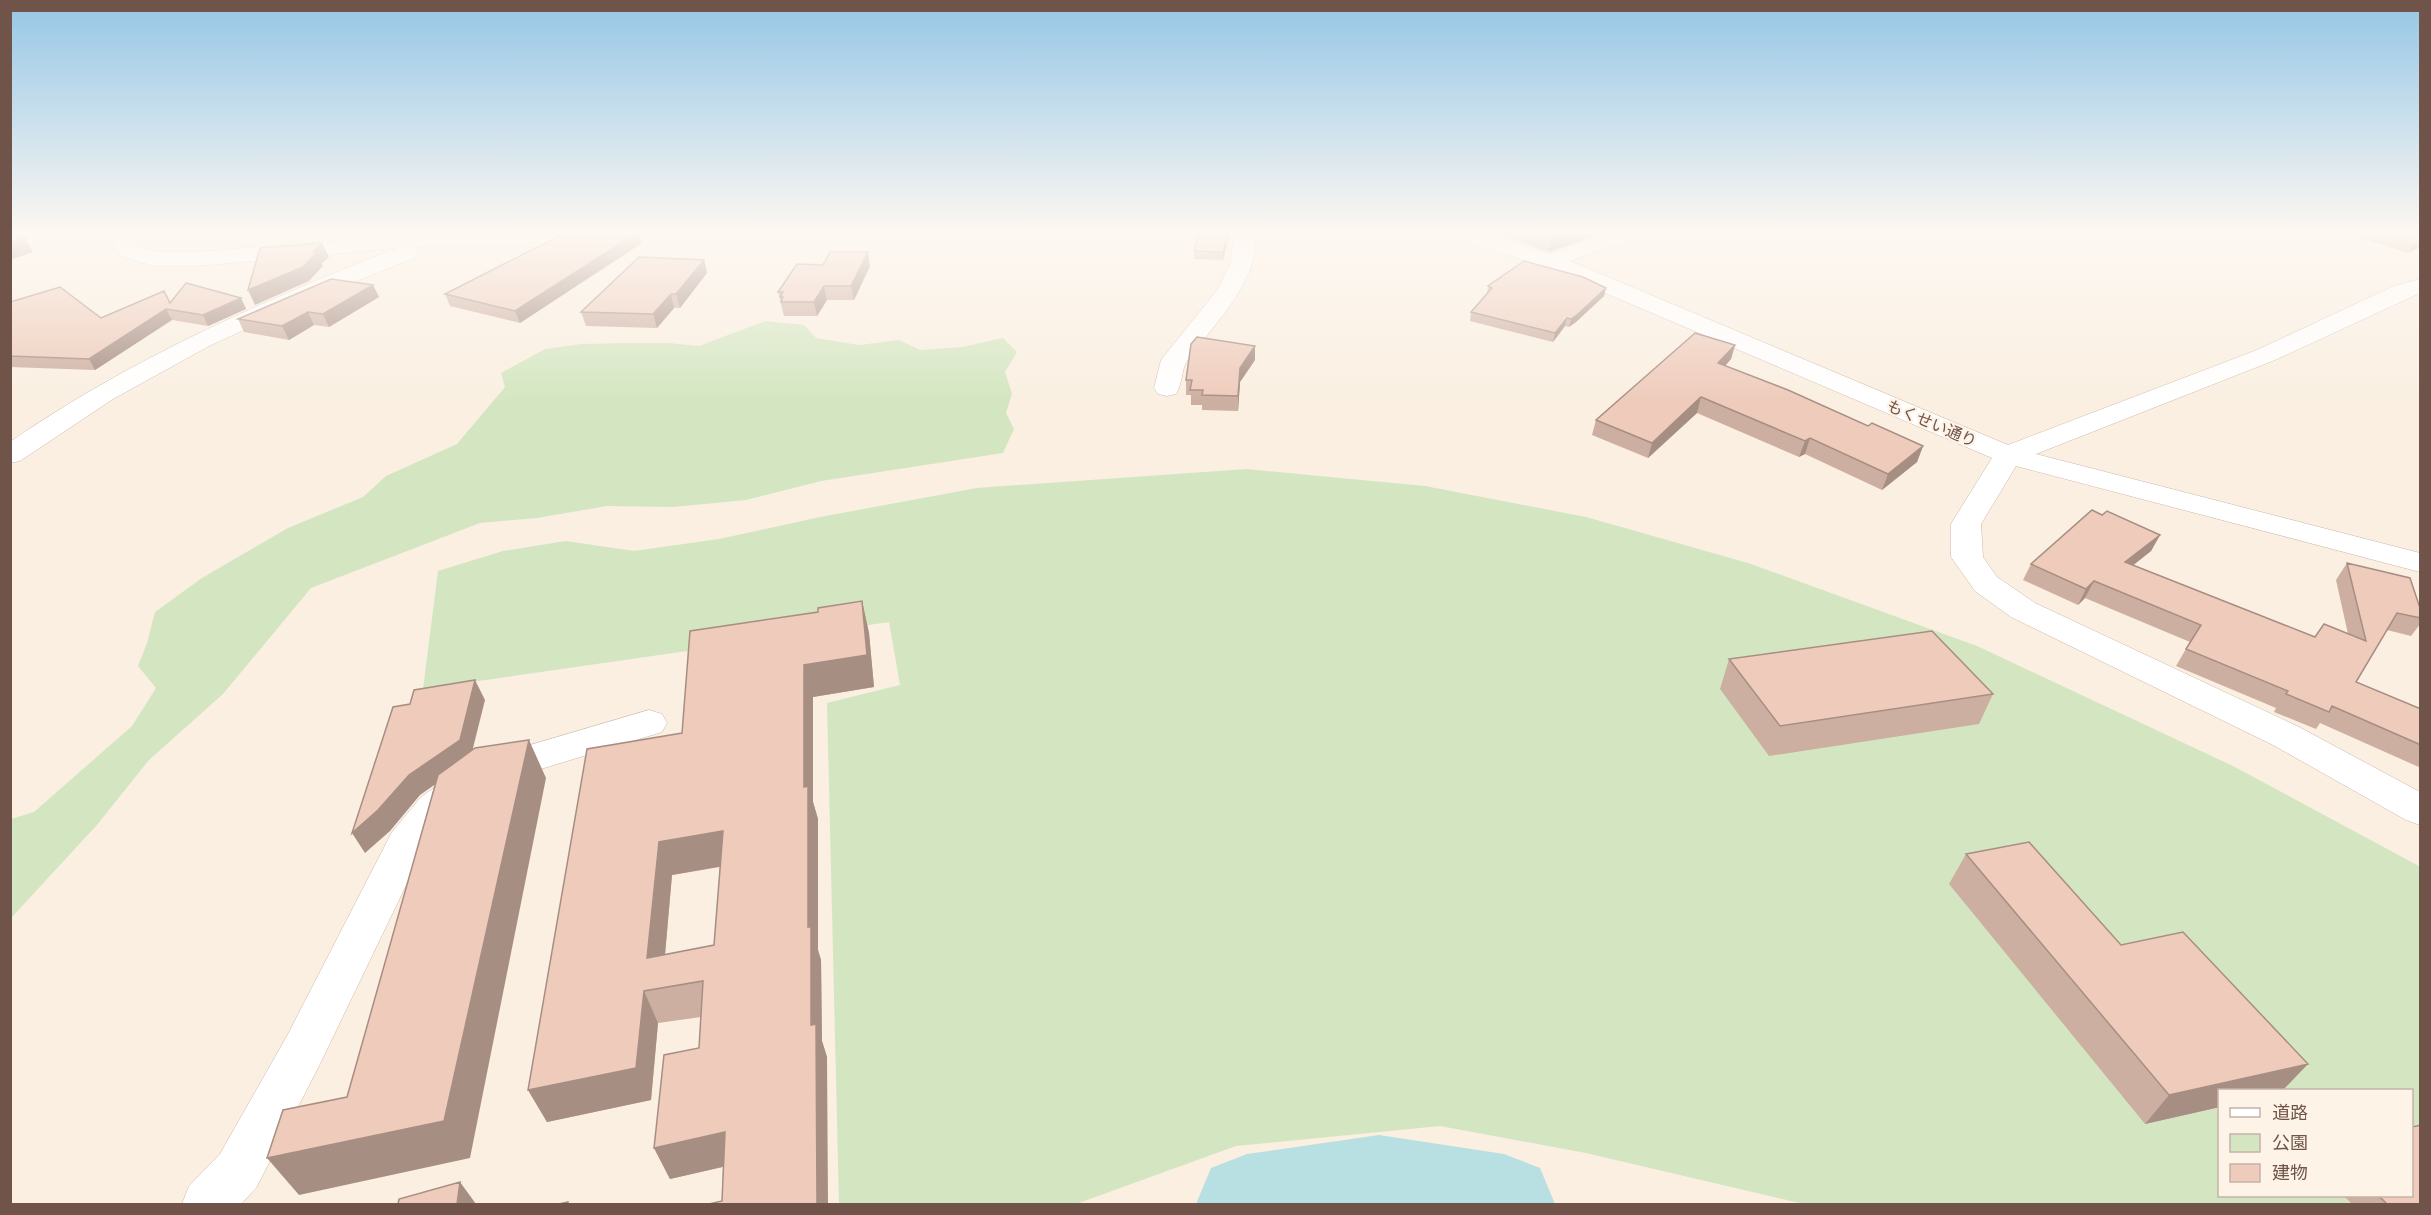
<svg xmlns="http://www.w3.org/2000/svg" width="2431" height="1215" font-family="Helvetica,'Noto Sans JP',sans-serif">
<rect width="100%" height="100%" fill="#faefe1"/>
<path fill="#d4e6c1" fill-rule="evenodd" d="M 765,321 L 804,325 L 816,338 L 859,345 L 899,340 L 920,350 L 962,347 L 1003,338 L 1017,352 L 1005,372 L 1012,394 L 1006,413 L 1014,429 L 1003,453 L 821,481 L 746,500 L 673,507 L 607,506 L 537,518 L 480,523 L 311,588 L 223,694 L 149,760 L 96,826 L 11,918 L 11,819 L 34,812 L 132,726 L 156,688 L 138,666 L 147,643 L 155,612 L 202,578 L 288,528 L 363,497 L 386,476 L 457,444 L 505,387 L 501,373 L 545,349 L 581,344 L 627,343 L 668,343 L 699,346 Z
M 1247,469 L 1425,486 L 1586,517 L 1748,563 L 1977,646 L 2235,767 L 2417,865 L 2420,867 L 2420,1204 L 1804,1204 L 1586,1153 L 1440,1126 L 1236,1146 L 1076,1204 L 839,1204 L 827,703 L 900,685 L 889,622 L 423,689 L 438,571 L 503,551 L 566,541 L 634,551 L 719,539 L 820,517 L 977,488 ZM 2220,1090 L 2412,1090 L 2412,1196 L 2220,1196 Z"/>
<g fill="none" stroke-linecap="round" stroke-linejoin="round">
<path fill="#b8e0e2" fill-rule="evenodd" d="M 1379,1135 L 1504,1154 L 1540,1168 L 1555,1204 L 1196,1204 L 1211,1168 L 1247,1154 Z"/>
<g stroke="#cdb8ac" stroke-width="1">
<path id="minor" d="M 10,232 L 29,232 L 26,237 L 10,240 Z
M 103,232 L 125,232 L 137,246 L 156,252 L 198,252 L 436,232 L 816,232 L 813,237 L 805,238 L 443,244 L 414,247 L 419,252 L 416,257 L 312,299 L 211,345 L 113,399 L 20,461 L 10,463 L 10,442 C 130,359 262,301 397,248 L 198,266 L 154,266 L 121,256 Z
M 1234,232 L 1256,232 C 1255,242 1256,255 1252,264 C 1239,301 1211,329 1188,359 C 1181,369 1183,383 1176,394 L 1167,396 L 1158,394 L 1154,388 L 1161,360 L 1218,289 L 1231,262 Z
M 1449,232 L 1482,232 L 1549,254 L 1612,232 L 1649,232 L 1646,237 L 1611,246 L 1570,261 L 2008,445 L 2257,350 L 2394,286 L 2420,279 L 2420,293 L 2275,360 L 2036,454 L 2420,553 L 2420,572 L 2016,466 L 1981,524 L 1983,557 L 1997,577 L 2035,603 L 2299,727 L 2420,792 L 2420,825 L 2406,820 L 2273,745 L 2011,617 L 1975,591 L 1951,557 L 1951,524 L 1992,458 L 1542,266 L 1452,237 Z
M 649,710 L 662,714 L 667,723 L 662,732 L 495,783 L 449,817 L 422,852 L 319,1066 L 256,1188 L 241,1204 L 182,1204 L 189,1186 L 220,1154 L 287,1036 L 392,832 L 421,797 L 469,763 Z"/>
</g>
<use href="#minor" fill="#fff" fill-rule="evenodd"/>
</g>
<path fill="#cdafa1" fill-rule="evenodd" d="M 1230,232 L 1223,260 L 1194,259 L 1194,251 Z
M 1491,232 L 1605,232 L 1549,252 Z
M 2343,232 L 2418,232 L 2421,233 L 2408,253 Z
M 642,243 L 520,323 L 450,306 L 445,294 Z
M 704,260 L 707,273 L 680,308 L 674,308 L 657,328 L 586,326 L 581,312 Z
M 870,266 L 854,300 L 827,300 L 817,316 L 784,316 L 778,292 Z
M 373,285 L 379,297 L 329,327 L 314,325 L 289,340 L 244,332 L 238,319 Z
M 1488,286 L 1606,288 L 1604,296 L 1576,322 L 1569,327 L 1565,326 L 1553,342 L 1470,321 L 1471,312 L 1487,294 Z
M 241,298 L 246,309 L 208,326 L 172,320 L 95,370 L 10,367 L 10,302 L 101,318 L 170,303 Z
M 1735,345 L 1731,359 L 1725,366 L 1868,426 L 1923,446 L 1917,462 L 1882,490 L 1805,454 L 1799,457 L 1697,413 L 1648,458 L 1592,435 L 1596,420 Z
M 1255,360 L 1240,382 L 1238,411 L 1202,410 L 1202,405 L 1191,405 L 1191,395 L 1186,395 L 1186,380 Z
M 2160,535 L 2151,551 L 2133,565 L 2315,637 L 2348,634 L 2336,580 L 2347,563 L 2421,611 L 2421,623 L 2411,636 L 2387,630 L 2356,682 L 2421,709 L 2421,768 L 2320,723 L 2316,729 L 2274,712 L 2276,708 L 2176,666 L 2190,642 L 2085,598 L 2078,605 L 2023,580 L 2031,564 Z
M 862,601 L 869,633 L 874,687 L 813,697 L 813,802 L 818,819 L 818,950 L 821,960 L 822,1041 L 827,1057 L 722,1201 L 723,1167 L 670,1179 L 654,1148 L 699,1048 L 701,1017 L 658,1023 L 651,1100 L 547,1122 L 528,1090 L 682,733 L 818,612 ZM 720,867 L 714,945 L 665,955 L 672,875 Z
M 1729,659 L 1993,694 L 1979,724 L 1769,756 L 1720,689 Z
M 1966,854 L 2121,945 L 2220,1090 L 2220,1107 L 2145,1124 L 1949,884 Z
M 2344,1196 L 2412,1196 L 2421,1204 L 2352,1204 Z"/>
<path fill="#a78e83" d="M 638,232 L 639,232 L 642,243 L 520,323 L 515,311 Z
M 1228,232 L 1230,232 L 1223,260 L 1223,252 Z
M 1567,232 L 1605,232 L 1549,252 L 1551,237 Z
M 25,238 L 33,252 L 10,260 L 10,243 Z
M 2421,241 L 2421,247 L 2408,253 L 2413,245 Z
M 322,243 L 329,257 L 322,263 L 323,266 L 309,281 L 255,305 L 248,290 L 313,252 Z
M 868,252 L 870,266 L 854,300 L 851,286 Z
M 704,260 L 707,273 L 680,308 L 676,294 Z
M 373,285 L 379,297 L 329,327 L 323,314 Z
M 824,286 L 827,300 L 817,316 L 814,302 Z
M 1606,288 L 1604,296 L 1576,322 L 1569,327 L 1571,319 Z
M 671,294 L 674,308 L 657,328 L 653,314 Z
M 241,298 L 246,309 L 208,326 L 203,315 Z
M 166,309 L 172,320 L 95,370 L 89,359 Z
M 308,312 L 314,325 L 289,340 L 282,326 Z
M 1567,318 L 1565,326 L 1553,342 L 1555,333 Z
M 1735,345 L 1731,359 L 1714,378 L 1718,363 Z
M 1255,346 L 1255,360 L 1240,382 L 1238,411 L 1238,396 L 1240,368 Z
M 1701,397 L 1697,413 L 1648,458 L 1652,443 Z
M 1810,438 L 1805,454 L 1799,457 L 1805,441 Z
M 1923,446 L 1917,462 L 1882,490 L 1888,474 Z
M 2160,535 L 2151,551 L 2116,579 L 2125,562 Z
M 2094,581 L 2085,598 L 2078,605 L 2086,589 Z
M 862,601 L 869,633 L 874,687 L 813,697 L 813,802 L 818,819 L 818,950 L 821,960 L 822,1041 L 827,1057 L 828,1204 L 817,1204 L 804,787 L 804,665 Z
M 475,680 L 485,700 L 470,760 L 420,795 L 390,831 L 365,853 L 352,833 Z
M 529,740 L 546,778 L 470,1158 L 299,1195 L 267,1158 L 444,1121 Z
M 723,831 L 734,864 L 672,875 L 662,988 L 647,958 L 659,842 Z
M 644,991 L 658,1023 L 651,1100 L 547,1122 L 528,1090 Z
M 2308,1064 L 2283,1090 L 2220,1090 L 2220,1107 L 2145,1124 L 2169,1095 Z
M 725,1132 L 739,1163 L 670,1179 L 654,1148 Z
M 460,1182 L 476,1204 L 457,1204 Z"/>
<path fill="#eecbbb" stroke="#a78e83" stroke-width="1.5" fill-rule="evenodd" d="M 638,232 L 515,311 L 445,294 L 565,233 Z
M 1199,232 L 1228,232 L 1223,252 L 1194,251 Z
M 1535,232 L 1567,232 L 1551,237 Z
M 2373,232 L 2418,232 L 2421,233 L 2421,241 L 2413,245 Z
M 10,235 L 25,238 L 10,243 Z
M 322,243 L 313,252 L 317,252 L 303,267 L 248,290 L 260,248 Z
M 830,252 L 868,252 L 851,286 L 824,286 L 814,302 L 781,302 L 783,297 L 780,297 L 783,292 L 778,292 L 797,264 L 823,265 Z
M 639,257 L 704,260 L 676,294 L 671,294 L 653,314 L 581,312 Z
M 1524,261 L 1583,277 L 1606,288 L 1578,314 L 1571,319 L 1567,318 L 1555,333 L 1471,312 L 1492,288 L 1488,286 Z
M 331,279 L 373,285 L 323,314 L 308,312 L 282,326 L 238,319 Z
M 186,283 L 241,298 L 203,315 L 166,309 L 89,359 L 10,356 L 10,302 L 60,287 L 101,318 L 164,291 L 170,303 Z
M 1695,333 L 1735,345 L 1718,363 L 1788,390 L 1868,426 L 1872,423 L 1923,446 L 1888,474 L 1810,438 L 1805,441 L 1701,397 L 1652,443 L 1596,420 Z
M 1197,337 L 1255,346 L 1240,368 L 1238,396 L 1202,395 L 1203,390 L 1190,390 L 1192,380 L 1186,380 L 1191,344 Z
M 2092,510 L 2102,515 L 2107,511 L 2160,535 L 2125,562 L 2315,637 L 2324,624 L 2366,641 L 2347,563 L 2410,578 L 2421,611 L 2421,618 L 2397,613 L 2356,682 L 2421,709 L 2421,745 L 2332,706 L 2329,712 L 2286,694 L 2288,691 L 2186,649 L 2201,625 L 2094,581 L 2086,589 L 2031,564 Z
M 862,601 L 867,655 L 804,665 L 804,787 L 808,786 L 808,927 L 811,927 L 811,1025 L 816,1024 L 817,1204 L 709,1204 L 722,1201 L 725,1132 L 654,1148 L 664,1055 L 699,1048 L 703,981 L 644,991 L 636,1068 L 528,1090 L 587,749 L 682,733 L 690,631 L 818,612 L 818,608 ZM 723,831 L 714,945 L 647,958 L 659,842 Z
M 1932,631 L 1993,694 L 1780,726 L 1729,659 Z
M 475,680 L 460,740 L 409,775 L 378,810 L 352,833 L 393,707 L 410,704 L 414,690 Z
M 529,740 L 444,1121 L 267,1158 L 283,1110 L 347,1097 L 438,775 L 475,748 Z
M 2029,842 L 2121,945 L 2183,932 L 2308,1064 L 2169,1095 L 1966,854 Z
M 2421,1125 L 2421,1204 L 2387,1204 L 2379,1196 L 2412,1196 L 2412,1127 Z
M 460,1182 L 457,1204 L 398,1204 L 399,1199 Z
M 568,1202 L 568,1204 L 559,1204 Z"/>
<linearGradient id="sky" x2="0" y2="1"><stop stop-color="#95c6e6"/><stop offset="0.58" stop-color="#fdf8f2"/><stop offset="1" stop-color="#fdf8f2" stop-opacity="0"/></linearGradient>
<rect width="2431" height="402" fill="url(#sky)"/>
<g text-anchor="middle" stroke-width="4.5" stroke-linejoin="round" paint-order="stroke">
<g font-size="16" fill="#70544a" stroke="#fef3e7">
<text transform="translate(1932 423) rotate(23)" y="6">もくせい通り</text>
</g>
</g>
<rect width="2431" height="1215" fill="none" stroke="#70544a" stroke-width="24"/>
<rect x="2218" y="1089" width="195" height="108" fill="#fef3e7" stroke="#c5b3a8" stroke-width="1.5"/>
<rect x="2230" y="1108" width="30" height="9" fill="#ffffff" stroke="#c5b3a8" stroke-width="1.5"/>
<text x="2272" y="1119" font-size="18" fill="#70544a">道路</text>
<rect x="2230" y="1134" width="30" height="18" fill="#d4e6c1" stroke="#c5b3a8" stroke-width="1.5"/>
<text x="2272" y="1149" font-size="18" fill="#70544a">公園</text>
<rect x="2230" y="1164" width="30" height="18" fill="#eecbbb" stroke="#c5b3a8" stroke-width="1.5"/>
<text x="2272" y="1179" font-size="18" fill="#70544a">建物</text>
</svg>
